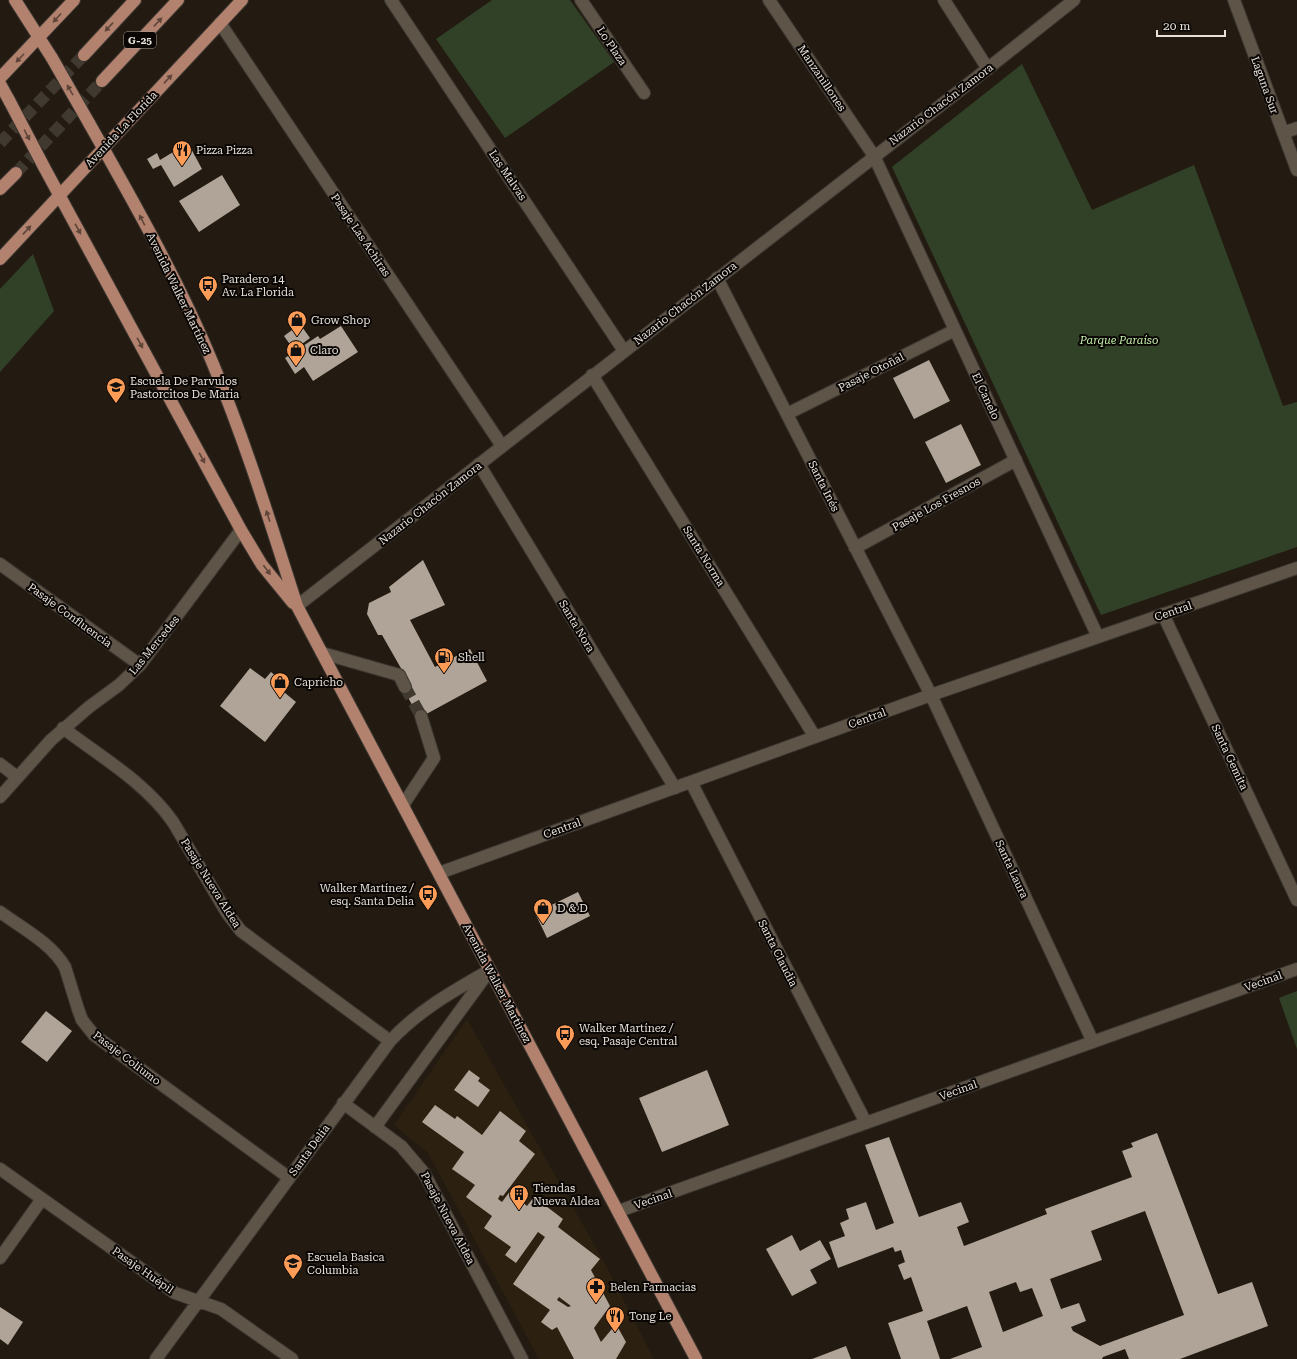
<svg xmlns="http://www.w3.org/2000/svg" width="1297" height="1359" font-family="'Roboto Serif',serif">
<rect width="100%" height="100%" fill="#231b11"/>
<path fill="#2c2010" d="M 467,1019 L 604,1262 L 654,1359 L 539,1359 L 428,1153 L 394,1125 Z"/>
<path fill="#314127" d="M 492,0 L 570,0 L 614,62 L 505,138 L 436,39 Z
M 1022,64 L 1092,210 L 1194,165 L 1283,406 L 1297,402 L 1297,547 L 1101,615 L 892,167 Z
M 33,254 L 54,311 L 0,372 L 0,289 Z
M 1297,991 L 1297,1049 L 1279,998 Z"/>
<path fill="#afa497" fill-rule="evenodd" d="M 188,143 L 202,169 L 174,187 L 161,165 L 153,169 L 147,159 L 157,153 L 160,160 Z
M 222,175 L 240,205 L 199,232 L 179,201 Z
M 300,324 L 310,338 L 294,350 L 284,336 Z
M 341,326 L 358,352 L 313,381 L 304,367 L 295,374 L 285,358 L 318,336 L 320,339 Z
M 929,360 L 950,401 L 914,419 L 893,378 Z
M 961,424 L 981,465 L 946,483 L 925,442 Z
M 423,560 L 445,605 L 410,620 L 435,667 L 470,649 L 487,681 L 419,718 L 403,688 L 410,684 L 382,635 L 378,635 L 367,614 L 369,603 L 391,592 L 389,587 Z
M 250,668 L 265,679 L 271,672 L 277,677 L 273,683 L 296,702 L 265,742 L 220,706 Z
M 578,892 L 590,916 L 547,938 L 535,913 Z
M 46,1011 L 72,1031 L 47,1062 L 21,1042 Z
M 469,1070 L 480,1078 L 478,1081 L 490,1090 L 478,1107 L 454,1090 Z
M 707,1070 L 729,1125 L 662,1152 L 639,1098 Z
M 435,1105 L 455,1119 L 457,1116 L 482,1135 L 500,1111 L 526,1131 L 519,1141 L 535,1154 L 503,1196 L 500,1195 L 498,1199 L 502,1202 L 511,1190 L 522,1198 L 521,1201 L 527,1206 L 534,1197 L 563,1219 L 558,1227 L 600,1259 L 591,1270 L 610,1306 L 594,1328 L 601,1342 L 616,1324 L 626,1342 L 616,1359 L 574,1359 L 557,1327 L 552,1330 L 541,1322 L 550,1310 L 513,1284 L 545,1237 L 538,1232 L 516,1263 L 505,1255 L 511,1247 L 484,1228 L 492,1216 L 466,1197 L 475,1185 L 452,1169 L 464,1152 L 422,1122 ZM 559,1297 L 571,1306 L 568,1307 L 557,1300 Z
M 1157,1133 L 1218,1294 L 1252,1282 L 1268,1326 L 1180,1359 L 1129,1359 L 1125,1349 L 1103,1357 L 1102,1359 L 950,1359 L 982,1347 L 967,1306 L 927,1321 L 940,1359 L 901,1359 L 888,1323 L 923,1311 L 911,1277 L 904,1280 L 898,1265 L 905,1262 L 901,1250 L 895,1252 L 893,1247 L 838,1268 L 829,1242 L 845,1236 L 840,1223 L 849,1219 L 846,1209 L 866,1202 L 876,1230 L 894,1223 L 865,1145 L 889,1137 L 919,1217 L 961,1202 L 969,1222 L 957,1227 L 964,1246 L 1047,1214 L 1045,1209 L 1132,1177 L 1122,1151 L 1133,1147 L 1131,1143 ZM 1145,1211 L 1184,1315 L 1100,1346 L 1073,1331 L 1071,1327 L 1086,1321 L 1079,1303 L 1061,1309 L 1050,1279 L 1102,1260 L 1091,1231 ZM 1016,1282 L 1020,1292 L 1032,1288 L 1043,1316 L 1003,1332 L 989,1292 Z
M 792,1235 L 800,1251 L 820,1240 L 831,1259 L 810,1270 L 817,1283 L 792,1296 L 766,1249 Z
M 0,1307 L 23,1322 L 8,1345 L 0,1339 Z
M 846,1346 L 851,1359 L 812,1359 Z"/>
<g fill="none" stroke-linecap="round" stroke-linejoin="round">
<path stroke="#40392f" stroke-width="12" stroke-dasharray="12 6" stroke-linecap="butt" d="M 405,687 L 421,716"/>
<path stroke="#40392f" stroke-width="12" stroke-dasharray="12 6" stroke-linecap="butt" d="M 0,143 L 84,55
M 16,173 L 102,81"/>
<g stroke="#3c3631" stroke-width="14">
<path id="minor" d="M 391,0 L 624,351
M 581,0 L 644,93
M 769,0 L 874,156 L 1098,637
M 944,0 L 988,69
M 1234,0 L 1297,170
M 220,23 L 502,446
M 1283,133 L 1297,128
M 717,278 L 931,695 L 1093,1042
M 592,375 L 815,737
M 787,414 L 955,330
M 479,464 L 675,788
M 855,548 L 1016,460
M 0,564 L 140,665
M 297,606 L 977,77 L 1074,0
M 1163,614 L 1297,900
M 322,653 L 399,675 L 405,687
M 63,728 C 101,757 145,782 173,822 L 227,913 L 241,931 L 390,1041
M 0,764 L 17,777
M 691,782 L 866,1123
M 0,797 L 51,740 L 89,707 L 119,685 L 140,665 L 241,530
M 403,805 L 434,758 L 421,716
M 439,873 L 931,695 L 1297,568
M 0,912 C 22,928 51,943 65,967 L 78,1009 L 82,1020 L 94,1035 L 288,1177
M 343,1103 L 401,1146 L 424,1173 L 522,1359
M 375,1127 L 487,974
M 0,1169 L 175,1293 L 221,1309 L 292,1359
M 619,1211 L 1297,969
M 0,1258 L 42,1199
M 156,1359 L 390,1041 C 419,1010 453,991 490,970"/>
</g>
<g stroke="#3c3631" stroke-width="14">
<path id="major" d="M 15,0 L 52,58
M 84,55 L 135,0
M 0,78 L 74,0
M 102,81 L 178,0
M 0,84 L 10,102
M 89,123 C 133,201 179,281 213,364 C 246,443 271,525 297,606 L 696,1359
M 44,167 L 241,530 L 262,565 L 293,603
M 0,189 L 16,173
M 0,259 L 242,0"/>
</g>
<use href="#minor" stroke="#5e5448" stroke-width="12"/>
<use href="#major" stroke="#b2826e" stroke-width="12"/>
<g stroke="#3c3631" stroke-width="14" stroke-linecap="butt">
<path id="major-bridge" d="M 52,58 L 89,123
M 10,102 L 44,167"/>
</g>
<use href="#major-bridge" stroke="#b2826e" stroke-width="12"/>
</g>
<defs><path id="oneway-solid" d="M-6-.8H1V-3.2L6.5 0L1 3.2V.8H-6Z"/></defs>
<g fill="#5e4439">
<use href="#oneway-solid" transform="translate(57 18) rotate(132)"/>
<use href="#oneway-solid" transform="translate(158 22) rotate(-47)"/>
<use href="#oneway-solid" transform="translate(109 27) rotate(133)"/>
<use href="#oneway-solid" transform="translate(20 58) rotate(134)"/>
<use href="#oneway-solid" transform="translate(168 79) rotate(-47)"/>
<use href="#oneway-solid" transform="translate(70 90) rotate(-120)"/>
<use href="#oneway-solid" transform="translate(27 135) rotate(62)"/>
<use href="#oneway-solid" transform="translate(142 220) rotate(-118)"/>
<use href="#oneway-solid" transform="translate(78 229) rotate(61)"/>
<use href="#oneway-solid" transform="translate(27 230) rotate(-47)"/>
<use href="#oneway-solid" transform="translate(140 343) rotate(61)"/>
<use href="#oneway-solid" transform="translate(202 458) rotate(61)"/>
<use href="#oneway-solid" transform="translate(268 516) rotate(-108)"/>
<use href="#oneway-solid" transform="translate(267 570) rotate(53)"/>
</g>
<defs>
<g id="restaurant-pin" transform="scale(1)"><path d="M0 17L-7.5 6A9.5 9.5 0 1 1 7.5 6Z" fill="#fd9c56" stroke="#0a0604"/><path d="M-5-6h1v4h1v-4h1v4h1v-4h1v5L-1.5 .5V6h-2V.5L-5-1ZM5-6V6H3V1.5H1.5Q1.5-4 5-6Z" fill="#111"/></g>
<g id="bus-pin" transform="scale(1)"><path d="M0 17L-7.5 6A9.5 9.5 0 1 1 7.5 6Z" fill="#fd9c56" stroke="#0a0604"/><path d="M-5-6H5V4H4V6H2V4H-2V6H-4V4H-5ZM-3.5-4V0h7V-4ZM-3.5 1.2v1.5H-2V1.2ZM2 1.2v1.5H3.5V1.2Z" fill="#111"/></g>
<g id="shop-pin" transform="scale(1)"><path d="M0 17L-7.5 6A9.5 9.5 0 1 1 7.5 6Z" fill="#fd9c56" stroke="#0a0604"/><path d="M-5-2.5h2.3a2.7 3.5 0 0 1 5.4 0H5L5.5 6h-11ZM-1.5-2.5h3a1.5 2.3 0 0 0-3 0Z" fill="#111"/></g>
<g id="school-pin" transform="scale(1)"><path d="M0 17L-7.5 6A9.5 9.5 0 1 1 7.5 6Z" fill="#fd9c56" stroke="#0a0604"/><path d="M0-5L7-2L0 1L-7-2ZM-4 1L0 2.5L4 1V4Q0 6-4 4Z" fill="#111"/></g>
<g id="fuel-pin" transform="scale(1)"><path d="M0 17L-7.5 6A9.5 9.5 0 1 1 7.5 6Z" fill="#fd9c56" stroke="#0a0604"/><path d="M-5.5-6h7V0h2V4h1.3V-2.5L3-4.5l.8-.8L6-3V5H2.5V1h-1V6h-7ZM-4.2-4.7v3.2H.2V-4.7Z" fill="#111"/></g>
<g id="building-pin" transform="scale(1)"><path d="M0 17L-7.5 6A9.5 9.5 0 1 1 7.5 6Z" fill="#fd9c56" stroke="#0a0604"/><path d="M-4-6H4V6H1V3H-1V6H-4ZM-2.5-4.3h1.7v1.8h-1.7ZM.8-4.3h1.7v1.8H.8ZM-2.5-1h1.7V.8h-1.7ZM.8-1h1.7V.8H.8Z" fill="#111"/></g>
<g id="pharmacy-pin" transform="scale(1)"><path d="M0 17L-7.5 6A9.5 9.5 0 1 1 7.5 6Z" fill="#fd9c56" stroke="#0a0604"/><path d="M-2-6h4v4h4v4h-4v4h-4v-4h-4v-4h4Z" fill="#111"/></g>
</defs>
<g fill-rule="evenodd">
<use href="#restaurant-pin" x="182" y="150"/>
<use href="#bus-pin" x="208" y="285"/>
<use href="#shop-pin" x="297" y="320"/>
<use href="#shop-pin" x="296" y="350"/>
<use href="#school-pin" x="116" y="387"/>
<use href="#fuel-pin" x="444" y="657"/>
<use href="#shop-pin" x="280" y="682"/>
<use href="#bus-pin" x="428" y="894"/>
<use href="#shop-pin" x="543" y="908"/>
<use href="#bus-pin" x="565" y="1034"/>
<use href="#building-pin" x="519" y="1194"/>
<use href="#school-pin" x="293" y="1263"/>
<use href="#pharmacy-pin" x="596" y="1287"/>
<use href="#restaurant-pin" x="615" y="1316"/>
</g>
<g text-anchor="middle" stroke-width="4" stroke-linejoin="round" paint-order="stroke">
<rect fill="#0a0604" stroke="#a59f9a" stroke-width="1" x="124" y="32" width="32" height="16" rx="3"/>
<g font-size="10" font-weight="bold" fill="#e7e1da">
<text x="140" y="44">G-25</text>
</g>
<g font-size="11" fill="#e7e1da" stroke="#0a0604">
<text transform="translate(612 46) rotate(56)" y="4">Lo Plaza</text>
<text transform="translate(822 78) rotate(56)" y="4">Manzanillones</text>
<text transform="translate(1265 85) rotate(70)" y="4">Laguna Sur</text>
<text transform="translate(941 104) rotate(-37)" y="4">Nazario Chacón Zamora</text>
<text transform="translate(121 129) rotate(-47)" y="4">Avenida La Florida</text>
<text transform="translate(508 175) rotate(56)" y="4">Las Malvas</text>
<text transform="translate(361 235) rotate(56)" y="4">Pasaje Las Achiras</text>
<text transform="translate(179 293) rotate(64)" y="4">Avenida Walker Martínez</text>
<text transform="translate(685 303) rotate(-38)" y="4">Nazario Chacón Zamora</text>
<text transform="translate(871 372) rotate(-27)" y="4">Pasaje Otoñal</text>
<text transform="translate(986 396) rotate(65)" y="4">El Canelo</text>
<text transform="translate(824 486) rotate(63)" y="4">Santa Inés</text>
<text transform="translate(430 503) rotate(-38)" y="4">Nazario Chacón Zamora</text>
<text transform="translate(936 504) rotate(-29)" y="4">Pasaje Los Fresnos</text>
<text transform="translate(704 556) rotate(58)" y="4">Santa Norma</text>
<text transform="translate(1173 611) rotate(-19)" y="4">Central</text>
<text transform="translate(70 615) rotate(36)" y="4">Pasaje Confluencia</text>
<text transform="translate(577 626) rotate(59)" y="4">Santa Nora</text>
<text transform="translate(154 645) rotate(-51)" y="4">Las Mercedes</text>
<text transform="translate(867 718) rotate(-20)" y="4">Central</text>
<text transform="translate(1230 757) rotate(65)" y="4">Santa Gemita</text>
<text transform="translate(562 828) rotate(-20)" y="4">Central</text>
<text transform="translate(1012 869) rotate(65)" y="4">Santa Laura</text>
<text transform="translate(211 883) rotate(58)" y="4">Pasaje Nueva Aldea</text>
<text transform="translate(778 953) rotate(63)" y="4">Santa Claudia</text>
<text transform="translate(1263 981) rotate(-20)" y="4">Vecinal</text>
<text transform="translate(497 983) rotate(62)" y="4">Avenida Walker Martínez</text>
<text transform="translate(127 1058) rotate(37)" y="4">Pasaje Coliumo</text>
<text transform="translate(958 1090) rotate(-20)" y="4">Vecinal</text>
<text transform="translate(309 1150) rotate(-54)" y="4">Santa Delia</text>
<text transform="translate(653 1199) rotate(-19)" y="4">Vecinal</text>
<text transform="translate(448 1218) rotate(62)" y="4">Pasaje Nueva Aldea</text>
<text transform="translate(143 1270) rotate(35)" y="4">Pasaje Huépil</text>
</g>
<g font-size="11" fill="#e7e1da" stroke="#0a0604" text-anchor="start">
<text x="196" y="154">Pizza Pizza</text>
<text x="222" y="283">Paradero 14<tspan x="222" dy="13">Av. La Florida</tspan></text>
<text x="311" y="324">Grow Shop</text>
<text x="310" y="354">Claro</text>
<text x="130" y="385">Escuela De Parvulos<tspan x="130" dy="13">Pastorcitos De Maria</tspan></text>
<text x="458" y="661">Shell</text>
<text x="294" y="686">Capricho</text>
<text x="414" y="892" text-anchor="end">Walker Martínez /<tspan x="414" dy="13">esq. Santa Delia</tspan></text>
<text x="557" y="912">D &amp; D</text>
<text x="579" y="1032">Walker Martínez /<tspan x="579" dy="13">esq. Pasaje Central</tspan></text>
<text x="533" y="1192">Tiendas<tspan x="533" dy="13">Nueva Aldea</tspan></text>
<text x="307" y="1261">Escuela Basica<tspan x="307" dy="13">Columbia</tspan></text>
<text x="610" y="1291">Belen Farmacias</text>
<text x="629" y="1320">Tong Le</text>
</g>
<g font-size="11" font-style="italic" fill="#c2eea9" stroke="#0a0604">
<text x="1119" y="344">Parque Paraíso</text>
</g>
</g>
<path d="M1157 30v6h68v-6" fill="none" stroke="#e7e1da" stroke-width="2"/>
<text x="1163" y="30" font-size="12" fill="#e7e1da" stroke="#0a0604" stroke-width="3" paint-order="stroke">20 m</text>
</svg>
